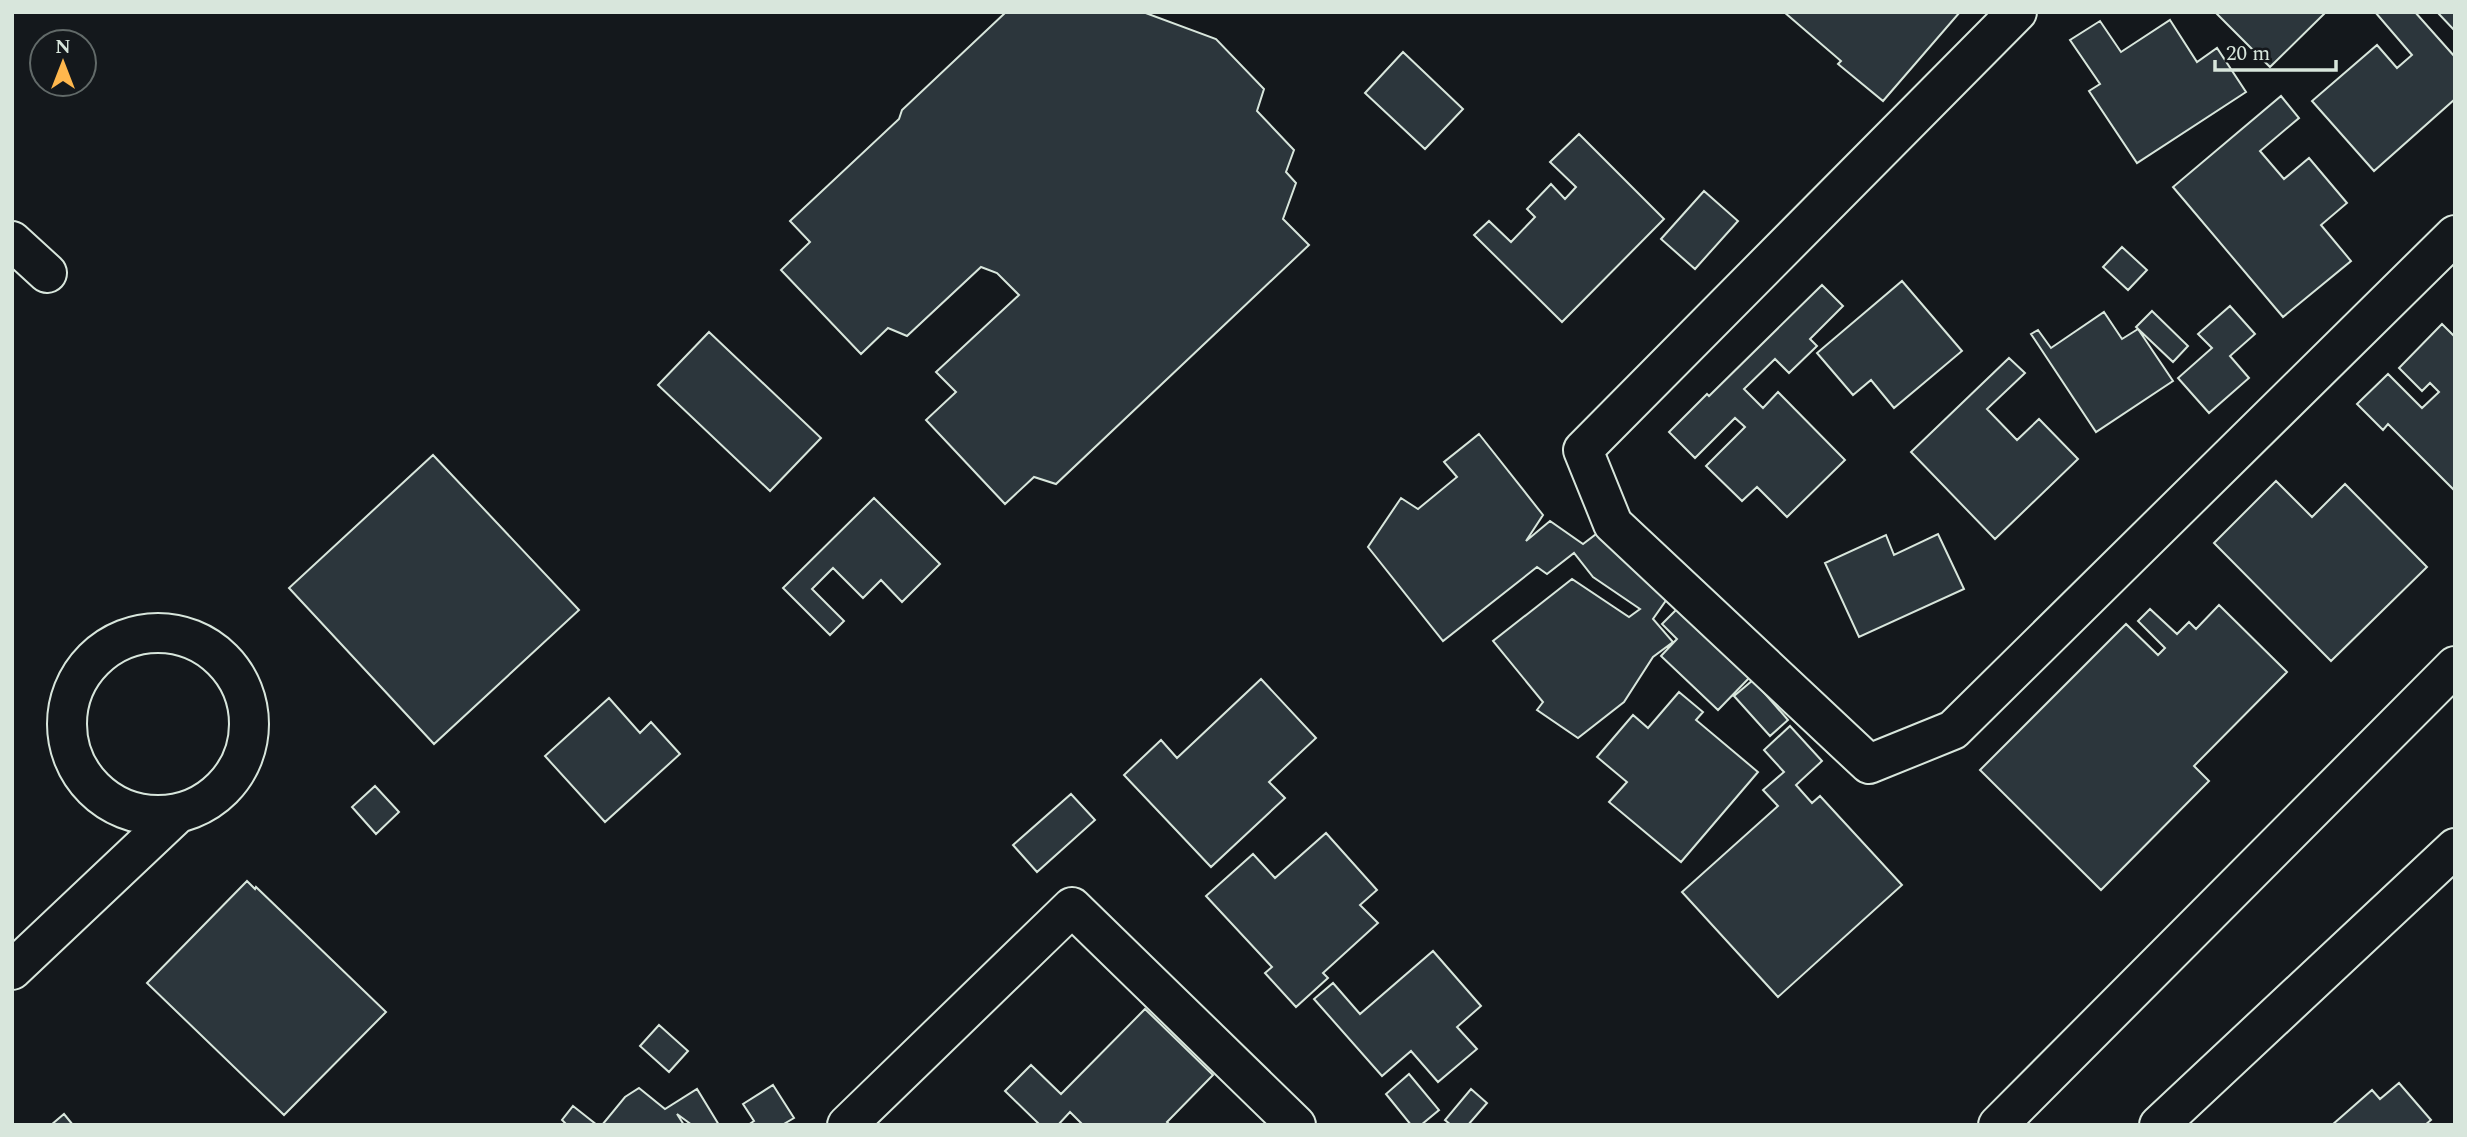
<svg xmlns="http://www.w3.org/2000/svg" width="2467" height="1137" font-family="Spectral,serif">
<rect width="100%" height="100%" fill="#14181c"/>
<path fill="#2c363c" stroke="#d8e6dc" stroke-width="2" d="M 1006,12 L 1143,12 L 1216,39 L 1264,89 L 1257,111 L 1294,150 L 1286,172 L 1296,183 L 1283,219 L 1309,245 L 1056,484 L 1034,477 L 1005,504 L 926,420 L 956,392 L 936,372 L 1019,295 L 997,273 L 981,267 L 907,336 L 888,328 L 861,354 L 781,270 L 810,242 L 790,221 L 899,119 L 902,110 Z
M 1784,12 L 1960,12 L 1883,101 L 1838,64 L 1841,61 Z
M 2215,12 L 2326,12 L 2270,67 Z
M 2375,12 L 2415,12 L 2455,57 L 2455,99 L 2374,171 L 2312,101 L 2377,45 L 2397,68 L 2412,55 Z
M 2437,12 L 2455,12 L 2455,31 Z
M 2170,20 L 2197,62 L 2217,48 L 2246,92 L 2137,163 L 2089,91 L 2100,84 L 2070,40 L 2100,21 L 2121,52 Z
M 1403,52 L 1463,109 L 1425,149 L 1365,93 Z
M 2281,96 L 2299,118 L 2260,151 L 2284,179 L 2309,158 L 2347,203 L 2321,225 L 2351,261 L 2283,317 L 2173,187 Z
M 1579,134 L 1664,219 L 1562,322 L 1474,235 L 1489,221 L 1511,242 L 1535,217 L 1527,209 L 1551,184 L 1565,199 L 1576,187 L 1550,162 Z
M 1704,191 L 1738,221 L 1695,269 L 1661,239 Z
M 2122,247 L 2147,270 L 2128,290 L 2103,267 Z
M 1902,281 L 1962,351 L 1894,408 L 1871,380 L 1853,395 L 1817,353 Z
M 1822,285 L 1843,306 L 1810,339 L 1817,346 L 1789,373 L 1775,359 L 1744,389 L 1763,408 L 1778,392 L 1845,460 L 1787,517 L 1757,487 L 1742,501 L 1706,466 L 1745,427 L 1735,418 L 1695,458 L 1669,432 L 1707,394 L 1709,396 Z
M 2230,306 L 2255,334 L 2230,356 L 2249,378 L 2209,413 L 2178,378 L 2212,348 L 2198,334 Z
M 2152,311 L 2188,346 L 2173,362 L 2136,327 Z
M 2104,312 L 2122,339 L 2138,329 L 2173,381 L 2096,432 L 2031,334 L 2038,330 L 2051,348 Z
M 2442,324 L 2455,337 L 2455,491 L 2388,424 L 2383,430 L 2357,404 L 2388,374 L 2422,408 L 2439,392 L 2430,383 L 2422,391 L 2399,368 Z
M 709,332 L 821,438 L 770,491 L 658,385 Z
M 2009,358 L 2025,373 L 1987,409 L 2017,440 L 2039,419 L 2078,459 L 1995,539 L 1911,452 Z
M 1479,434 L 1543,515 L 1526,541 L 1550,521 L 1583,544 L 1608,525 L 1667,599 L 1653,619 L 1673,642 L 1653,657 L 1624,702 L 1578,738 L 1537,710 L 1543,702 L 1493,641 L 1572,579 L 1629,617 L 1640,609 L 1593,577 L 1574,553 L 1547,574 L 1537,567 L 1443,641 L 1368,547 L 1401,498 L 1418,509 L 1457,477 L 1444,462 Z
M 433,455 L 579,610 L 434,744 L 289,588 Z
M 2276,481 L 2312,517 L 2345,484 L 2427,567 L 2331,661 L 2214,543 Z
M 874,498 L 940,564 L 902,602 L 881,580 L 863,598 L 833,568 L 812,589 L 844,621 L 830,635 L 783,588 Z
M 1938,534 L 1964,589 L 1859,637 L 1825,563 L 1886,535 L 1894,555 Z
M 2219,605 L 2287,672 L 2194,766 L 2209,781 L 2101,890 L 1980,770 L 2126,624 L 2158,655 L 2165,648 L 2138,621 L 2150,609 L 2177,634 L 2189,622 L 2196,629 Z
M 1679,607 L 1751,676 L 1718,710 L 1661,656 L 1677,639 L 1662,624 Z
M 1261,679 L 1316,738 L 1269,782 L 1285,798 L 1211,867 L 1124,775 L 1161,740 L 1177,758 Z
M 1753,680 L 1788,720 L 1770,736 L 1734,696 Z
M 1679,692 L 1703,712 L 1696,720 L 1758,772 L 1681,862 L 1609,802 L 1627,782 L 1597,757 L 1633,715 L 1648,728 Z
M 609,698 L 640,733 L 651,722 L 680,754 L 605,822 L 545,756 Z
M 1790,726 L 1822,761 L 1796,785 L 1812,803 L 1820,796 L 1902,885 L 1778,997 L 1682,892 L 1778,806 L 1763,790 L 1784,772 L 1764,750 Z
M 375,786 L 399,812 L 376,834 L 352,807 Z
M 1071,794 L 1095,820 L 1037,872 L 1013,845 Z
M 1326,833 L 1377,890 L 1360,905 L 1378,923 L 1323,973 L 1328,978 L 1296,1007 L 1265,973 L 1272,967 L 1206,896 L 1253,854 L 1275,878 Z
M 247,881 L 255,889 L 256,887 L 386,1012 L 284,1115 L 147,983 Z
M 1433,951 L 1481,1006 L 1457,1027 L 1477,1049 L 1438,1082 L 1411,1051 L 1382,1076 L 1314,999 L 1333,983 L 1360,1014 Z
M 1145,1009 L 1213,1075 L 1167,1122 L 1170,1125 L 1083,1125 L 1070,1112 L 1058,1125 L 1040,1125 L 1005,1091 L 1031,1065 L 1061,1094 Z
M 659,1025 L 688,1051 L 669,1072 L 640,1046 Z
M 1409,1074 L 1439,1110 L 1421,1125 L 1411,1125 L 1386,1094 Z
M 2399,1083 L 2431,1120 L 2425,1125 L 2332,1125 L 2372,1090 L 2380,1099 Z
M 773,1085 L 794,1118 L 782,1125 L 748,1125 L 754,1121 L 743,1104 Z
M 639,1088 L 665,1109 L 697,1089 L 719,1125 L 692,1125 L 677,1114 L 684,1125 L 602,1125 L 625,1097 Z
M 1471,1089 L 1487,1103 L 1468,1125 L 1451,1125 L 1445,1120 Z
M 573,1106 L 597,1125 L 567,1125 L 562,1120 Z
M 64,1114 L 73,1125 L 51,1125 Z"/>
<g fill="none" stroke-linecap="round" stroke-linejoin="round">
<g stroke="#d8e6dc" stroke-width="42">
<path id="minor" d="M 2017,12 L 1583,450 L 1613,524 L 1869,764 L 1953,730 L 2455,235
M 12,241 L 47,273
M67 724a91 91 0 1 1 182 0a91 91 0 1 1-182 0Z
M 12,970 L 175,816
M 847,1125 L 1072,907 L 1296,1125
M 1998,1125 L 2455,666
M 2159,1125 L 2455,848"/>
</g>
<use href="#minor" stroke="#14181c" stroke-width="38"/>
</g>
<rect width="2467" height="1137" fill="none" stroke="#d8e6dc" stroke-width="28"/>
<g transform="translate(63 63)"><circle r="33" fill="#14181c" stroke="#626a69" stroke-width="2"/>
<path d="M0-5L12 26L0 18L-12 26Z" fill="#ffb74d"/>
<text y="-10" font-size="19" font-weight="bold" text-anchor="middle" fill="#d8e6dc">N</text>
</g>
<path d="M2215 60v10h121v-10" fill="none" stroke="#d8e6dc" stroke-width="3.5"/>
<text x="2226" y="60" font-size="21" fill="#d8e6dc" stroke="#14181c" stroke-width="5" paint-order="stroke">20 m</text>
</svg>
